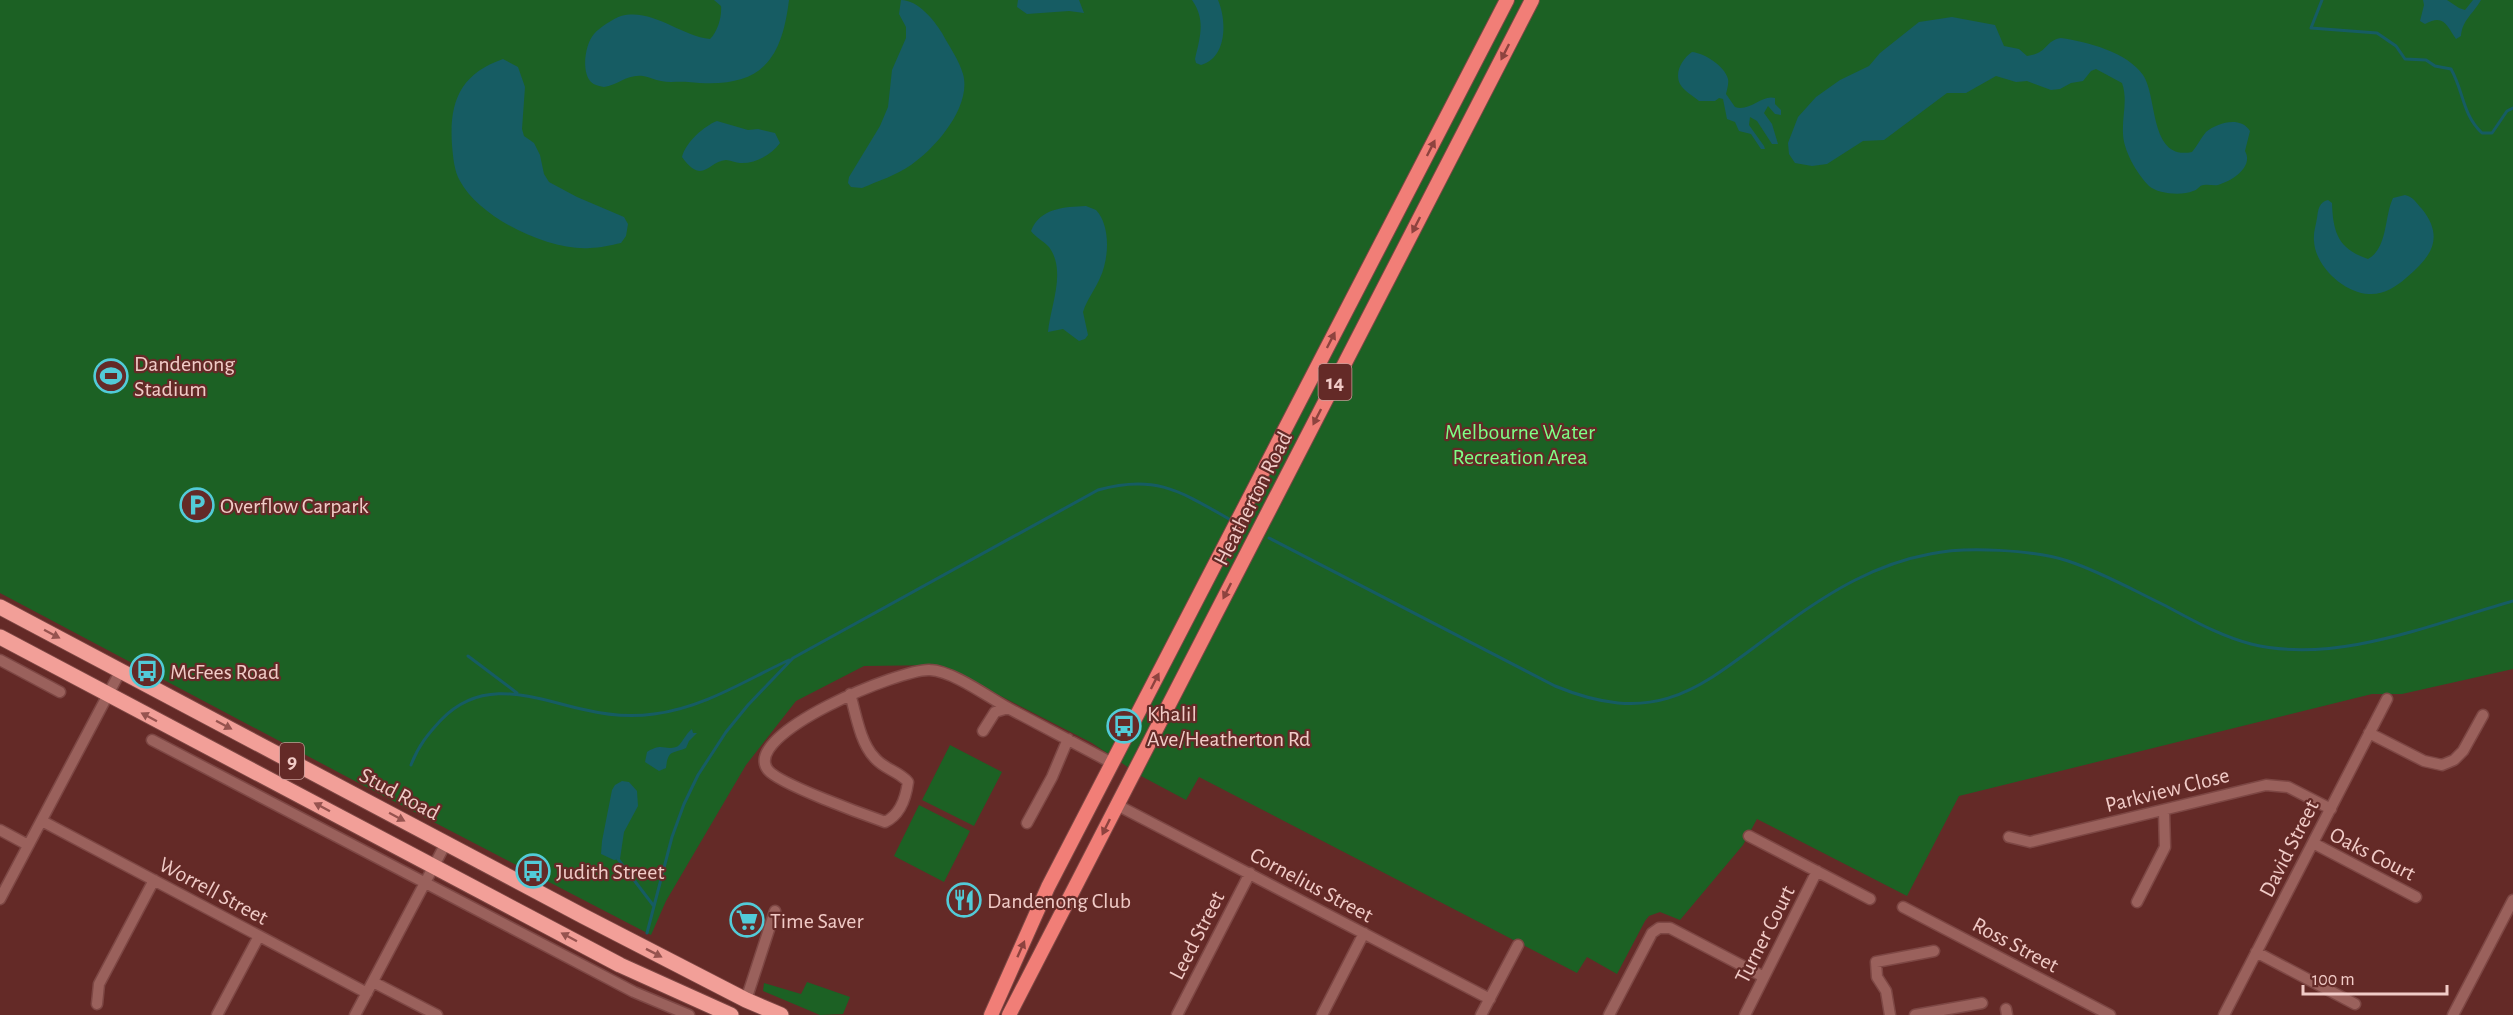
<svg xmlns="http://www.w3.org/2000/svg" width="2513" height="1015" viewBox="0 0 2513 1015" font-family="'Alegreya Sans',sans-serif">
<rect width="100%" height="100%" fill="#642a27"/>
<path fill="#1c6124" d="M0 0H2513V669L2402 694H2372L1959 796 1907 896 1757 819 1743 845 1680 920 1660 912 1649 916 1645 921 1617 974 1587 957 1577 973 1199 777 1186 800 1141 776 1092 743 940 665 864 666 796 701 746 765 666 901 651 935 351 779 0 593Z
M950 745 1002 772 974 826 922 800Z
M919 805 970 831 944 882 894 856Z
M807 982 850 997 843 1014 820 1015 763 991 764 983 801 994Z"/>
<path fill="#165c63" d="M714 0H789C781 67 756 89 688 82 679 81 670 83 661 81 655 80 649 77 643 76 627 74 618 85 604 87 599 86 594 85 591 82 581 72 585 44 594 34 600 27 613 19 621 16 653 8 680 36 710 39 718 31 722 16 721 6Z
M901 0C918 0 934 20 942 33 949 46 959 60 963 74 972 106 936 148 911 165 897 175 878 181 862 188L851 187 848 183 849 177 880 126 888 107 892 70 906 38V27L899 14Z
M1018 0H1079L1084 13 1069 11 1027 14 1017 7Z
M1192 0H1218C1227 21 1227 58 1201 65L1196 63 1195 59C1200 37 1206 20 1192 0Z
M2423 0H2447L2459 8 2465 10 2473 0H2481C2474 13 2462 20 2461 36L2456 39C2447 27 2445 13 2425 24L2420 21 2424 5Z
M1952 17 1995 25 2004 46 2019 49 2027 56C2049 53 2044 41 2061 38 2088 42 2127 52 2143 75 2158 97 2149 161 2192 152 2197 146 2201 138 2206 132 2218 122 2241 116 2250 131L2245 151C2254 167 2232 181 2218 185 2213 186 2209 184 2204 185 2199 185 2198 190 2193 191 2182 196 2158 194 2149 186 2137 174 2123 150 2123 133 2122 116 2128 100 2122 83L2096 69 2091 71 2083 81 2071 83 2060 89 2051 90 2027 81 2016 82 1996 76 1966 93H1947L1884 140 1863 141 1827 164 1812 166 1795 163 1789 154 1788 143 1798 117 1816 97 1840 80 1869 66 1880 53 1919 22Z
M1692 52C1704 53 1725 66 1728 79 1729 83 1727 90 1726 94L1735 107C1750 112 1762 94 1775 98V104L1781 110V115L1775 114 1768 106 1764 113 1772 124 1778 144H1772L1757 121 1750 117 1749 125 1764 146 1765 149H1761L1751 134 1739 131 1735 122 1727 119 1723 99 1719 98 1715 101H1699C1693 96 1683 90 1680 84 1674 72 1683 58 1692 52Z
M503 59 518 67 525 87 522 129 524 136 534 143 540 155 544 174 549 182 577 197 624 217 628 224 626 236 621 243C611 245 600 248 590 248 548 251 480 218 460 181 454 171 453 156 452 145 449 102 460 74 503 59Z
M717 121 748 130 758 129 775 133 780 143C771 155 755 164 740 163 736 163 730 160 726 160 708 161 703 186 682 157 686 142 704 126 717 121Z
M2405 195C2414 197 2416 203 2422 209 2445 238 2431 257 2406 278 2396 287 2383 295 2369 294 2344 293 2315 266 2314 241 2313 233 2316 225 2317 218 2318 210 2319 202 2328 200L2332 203C2333 232 2338 249 2368 259 2388 248 2384 217 2393 198Z
M1086 206 1096 210C1111 226 1109 259 1100 278 1095 290 1087 299 1083 312L1088 335 1085 339 1079 341 1063 329 1048 332C1050 307 1067 271 1049 247 1044 241 1036 238 1031 231 1040 208 1064 207 1086 206Z
M692 729 693 733H697L689 741 686 748C673 754 668 749 666 768L659 771 645 762 647 752C663 742 664 751 676 747 681 746 685 734 692 729Z
M622 781 629 782 637 791 638 806 624 832 620 859 614 860 601 854 602 841 612 790 615 785Z"/>
<g fill="none" stroke-linecap="round" stroke-linejoin="round">
<path stroke="#165c63" stroke-width="3" d="M2322 0 2311 28 2377 33 2396 46 2405 59 2426 60 2435 66 2451 69C2464 92 2462 114 2482 133H2492L2507 111 2513 108
M1269 538 1555 686C1664 731 1705 682 1787 623 1831 591 1876 564 1930 554 1966 546 2033 550 2068 561 2101 572 2131 589 2162 604 2191 619 2219 636 2251 644 2336 665 2432 624 2513 601
M468 656 517 693
M411 765C418 746 428 734 441 720 484 675 535 699 586 710 607 715 632 717 654 714 703 708 744 681 789 660
M618 859 653 905
M647 933 672 837 684 804 698 775 726 732 748 705 793 658 1098 490C1155 474 1180 491 1229 519"/>
<defs>
<path id="minor" d="M0 660 60 692
M850 694C856 714 860 742 874 757 883 769 899 771 908 782 906 797 900 815 885 822 865 815 779 784 768 770 740 734 902 668 930 670 953 671 988 697 1008 708
M983 731 995 712 1008 708 1112 763
M2369 733 2424 761 2442 765 2454 760 2463 751 2483 715
M152 740 634 992 689 1015
M1117 805 1490 999
M42 821 367 993
M1027 823 1052 777 1068 739
M0 830 28 845
M1749 836 1870 899
M2009 837 2030 842 2266 785 2288 787 2331 809
M2313 843 2416 897
M0 899 121 670
M2137 902 2165 847 2164 812
M1903 907 2110 1015
M2256 952 2355 1004
M373 982 437 1015
M746 1000 775 911
M97 1004 99 984 154 880
M2006 1009 2007 1015
M217 1015 259 936
M355 1015 446 843
M1177 1015 1250 873
M1322 1015 1364 933
M1481 1015 1518 945
M1609 1015 1652 933 1659 928H1670L1764 977
M1745 1015 1817 871
M1890 1015 1886 991 1877 977 1876 962 1934 951
M1915 1015 1982 1003
M2224 1015 2387 699
M2453 1015 2513 900"/>
<path id="major" d="M991 1015 1048 887 1507 0
M1009 1015 1532 0"/>
<path id="highway" d="M0 607 583 916 746 1000 781 1015
M0 637 620 965 731 1015"/>
</defs>
<use href="#minor" stroke="#7d4744" stroke-width="13"/>
<use href="#major" stroke="#7d4744" stroke-width="16"/>
<use href="#highway" stroke="#7d4744" stroke-width="17"/>
<use href="#minor" stroke="#9a615c" stroke-width="10"/>
<use href="#major" stroke="#f17e77" stroke-width="14"/>
<use href="#highway" stroke="#f29f98" stroke-width="15"/>
</g>
<defs><path id="oneway-solid" d="M-6-.8H1V-3.2L6.5 0L1 3.2V.8H-6Z" transform="scale(1.5)"/></defs>
<g fill="#8e433f">
<use href="#oneway-solid" transform="translate(1505 52) rotate(117)"/>
<use href="#oneway-solid" transform="translate(1431 148) rotate(-63)"/>
<use href="#oneway-solid" transform="translate(1416 225) rotate(117)"/>
<use href="#oneway-solid" transform="translate(1331 340) rotate(-63)"/>
<use href="#oneway-solid" transform="translate(1317 417) rotate(117)"/>
<use href="#oneway-solid" transform="translate(1227 591) rotate(117)"/>
<use href="#oneway-solid" transform="translate(1155 681) rotate(-63)"/>
<use href="#oneway-solid" transform="translate(1106 827) rotate(116)"/>
<use href="#oneway-solid" transform="translate(1021 949) rotate(-66)"/>
</g>
<g fill="#96534f">
<use href="#oneway-solid" transform="translate(52 634) rotate(28)"/>
<use href="#oneway-solid" transform="translate(149 717) rotate(-152)"/>
<use href="#oneway-solid" transform="translate(224 725) rotate(28)"/>
<use href="#oneway-solid" transform="translate(322 807) rotate(-152)"/>
<use href="#oneway-solid" transform="translate(397 817) rotate(28)"/>
<use href="#oneway-solid" transform="translate(569 937) rotate(-152)"/>
<use href="#oneway-solid" transform="translate(654 953) rotate(27)"/>
</g>
<defs>
<symbol id="stadium-ring" viewBox="-11 -11 22 22"><circle r="9.5" fill="#642a27" stroke="#52cbd8" stroke-width="1.5"/><path d="M0-5a6.5 5 0 1 0 0 10a6.5 5 0 1 0 0-10ZM-3.5-1.8h7v3.6h-7Z" fill="#52cbd8"/></symbol>
<symbol id="parking-ring" viewBox="-11 -11 22 22"><circle r="9.5" fill="#642a27" stroke="#52cbd8" stroke-width="1.5"/><path d="M-3.5-5.5H1a3.5 3.5 0 0 1 0 7H-1V5.5H-3.5ZM-1-3.4V-.6H.8a1.4 1.4 0 0 0 0-2.8Z" fill="#52cbd8"/></symbol>
<symbol id="bus-ring" viewBox="-11 -11 22 22"><circle r="9.5" fill="#642a27" stroke="#52cbd8" stroke-width="1.5"/><path d="M-5-6H5V4H4V6H2V4H-2V6H-4V4H-5ZM-3.5-4V0h7V-4ZM-3.5 1.2v1.5H-2V1.2ZM2 1.2v1.5H3.5V1.2Z" fill="#52cbd8"/></symbol>
<symbol id="restaurant-ring" viewBox="-11 -11 22 22"><circle r="9.5" fill="#642a27" stroke="#52cbd8" stroke-width="1.5"/><path d="M-5-6h1v4h1v-4h1v4h1v-4h1v5L-1.5 .5V6h-2V.5L-5-1ZM5-6V6H3V1.5H1.5Q1.5-4 5-6Z" fill="#52cbd8"/></symbol>
<symbol id="supermarket-ring" viewBox="-11 -11 22 22"><circle r="9.5" fill="#642a27" stroke="#52cbd8" stroke-width="1.5"/><path d="M-6-5.5h2.5l.6 2H6L4.5 2H-2.5L-4.4-4H-6ZM-1.5 3.2a1.3 1.3 0 1 0 .1 0ZM3 3.2a1.3 1.3 0 1 0 .1 0Z" fill="#52cbd8"/></symbol>
</defs>
<g fill-rule="evenodd">
<use href="#stadium-ring" x="92" y="357" width="38" height="38"/>
<use href="#parking-ring" x="178" y="486" width="38" height="38"/>
<use href="#bus-ring" x="128" y="652" width="38" height="38"/>
<use href="#bus-ring" x="1105" y="707" width="38" height="38"/>
<use href="#bus-ring" x="514" y="852" width="38" height="38"/>
<use href="#restaurant-ring" x="945" y="881" width="38" height="38"/>
<use href="#supermarket-ring" x="728" y="901" width="38" height="38"/>
</g>
<g text-anchor="middle" stroke-width="4.5" stroke-linejoin="round" paint-order="stroke">
<g fill="#642a27" stroke="#c79b97" stroke-width="1.5">
<rect x="1318.5" y="364" width="33" height="36" rx="4.5"/>
<rect x="280" y="743" width="24" height="36" rx="4.5"/>
</g>
<g font-size="21" font-weight="bold" fill="#f1cbc7">
<text x="1335" y="389">14</text>
<text x="292" y="768">9</text>
</g>
<g font-size="22" fill="#f1cbc7" stroke="#642a27" text-anchor="start">
<text x="134" y="371">Dandenong<tspan x="134" dy="25">Stadium</tspan></text>
<text x="220" y="513">Overflow Carpark</text>
<text x="170" y="679">McFees Road</text>
<text x="1147" y="721">Khalil<tspan x="1147" dy="25">Ave/Heatherton Rd</tspan></text>
<text x="556" y="879">Judith Street</text>
<text x="987" y="908">Dandenong Club</text>
<text x="770" y="928">Time Saver</text>
</g>
<g font-size="22" fill="#7eff86" stroke="#642a27">
<text x="1520" y="439">Melbourne Water<tspan x="1520" dy="25">Recreation Area</tspan></text>
</g>
<g font-size="22" fill="#f1cbc7" stroke="#642a27">
<text transform="translate(1252 498) rotate(-63)" y="8">Heatherton Road</text>
<text transform="translate(2167 789) rotate(-14)" y="8">Parkview Close</text>
<text transform="translate(400 793) rotate(28)" y="8">Stud Road</text>
<text transform="translate(2288 848) rotate(-63)" y="8">David Street</text>
<text transform="translate(2373 853) rotate(27)" y="8">Oaks Court</text>
<text transform="translate(1312 884) rotate(28)" y="8">Cornelius Street</text>
<text transform="translate(214 890) rotate(28)" y="8">Worrell Street</text>
<text transform="translate(1764 934) rotate(-63)" y="8">Turner Court</text>
<text transform="translate(1196 935) rotate(-63)" y="8">Leed Street</text>
<text transform="translate(2016 944) rotate(28)" y="8">Ross Street</text>
</g>
</g>
<path d="M2303 985v9h144v-9" fill="none" stroke="#f1cbc7" stroke-width="3"/>
<text x="2312" y="985" font-size="18" fill="#f1cbc7" stroke="#642a27" stroke-width="4.5" paint-order="stroke">100 m</text>
</svg>
